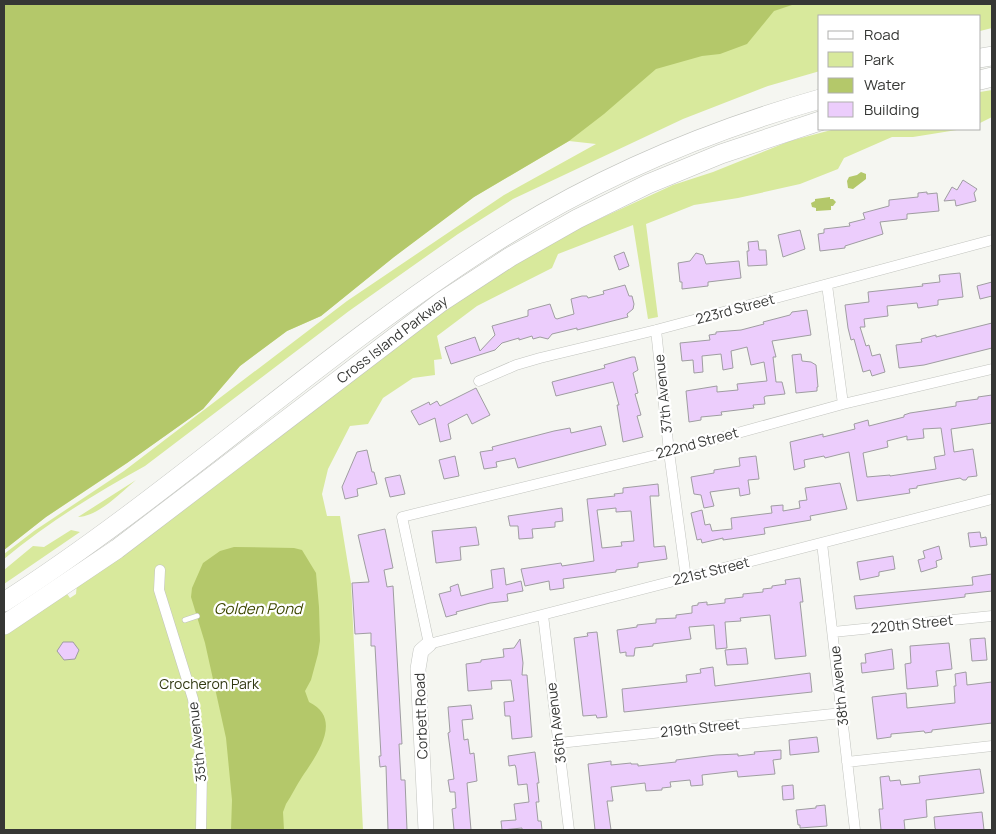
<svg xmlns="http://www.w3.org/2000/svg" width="996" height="834" viewBox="0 0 996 834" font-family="Manrope,sans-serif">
<rect width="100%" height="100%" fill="#f5f6f1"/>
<path fill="#d8e99c" d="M510 4H992V28L980 31V16H820V71L768 86 683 119 513 199 458 234 349 311 145 466C96 493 47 523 4 559V554L34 531 124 471 347 301 504 195 596 144 569 141 474 197 394 257 321 316 287 331 240 366 203 409 127 463 46 517 4 550V426Z
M992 90V117L980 123V92Z
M835 129H963L913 137H892L844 158 838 169 800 184 738 198 694 205 646 224 658 317 648 319 633 225 558 254 552 268 477 306 437 336 442 359 434 360 435 375 413 378 383 398 368 424 350 426 328 469 322 494 327 516H340L351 583 363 830H4V632L65 591 70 598 76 594 77 583 442 310 560 237 673 185 713 172 790 141Z
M136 480C120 493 99 516 78 517Z
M71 530 80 532 4 584V570L33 546 44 547Z"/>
<path fill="#b4c86a" d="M4 4H795L774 11 747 44 720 54 702 56 656 69 604 114 569 141 474 197 394 257 321 316 287 331 240 366 203 409 127 463 46 517 4 550Z
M861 172 866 174V179L853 189 848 188 847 181 849 177 857 175Z
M830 197V199H833L836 202 833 206H831V210L816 211V208L812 207 811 203 815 201V199Z
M234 547 294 548 302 550 316 573 319 607 320 641 318 654 311 680 305 691 309 702C344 719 316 756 302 777 296 786 292 795 286 804L283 812 284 830H231L232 800 226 738 205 643 191 597 192 588 203 563 220 551Z"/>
<path fill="#eccdfc" stroke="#9f9da1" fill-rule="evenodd" d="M963 180 977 189 974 193 976 201 956 206 955 200 944 201 952 187 957 190Z
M927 192V194L937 193 939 211 907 214V219L880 222 883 234 845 246V248L820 251 818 234 824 233V229L850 226 849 223 865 219 863 213 889 206V200L918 197V193Z
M800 230 805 249 783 257 778 235Z
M758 241 759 250H766L767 265 748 266 747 251H749L748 242Z
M624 252 629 266 619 270 614 256Z
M696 253 703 255 706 264 739 261 741 278 708 282V286L682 289V282H680L678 263 690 261Z
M960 273 963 297 938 300V305L918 308 917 303 887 306 888 316 864 319 865 327H860L866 346 869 345 872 356 880 354 885 372 872 376 870 370 863 372 854 339 851 340 848 328 845 305 869 302 868 292 923 286 922 284 940 282 939 275Z
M992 282V296L980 299 977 286Z
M625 285 629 296H632L634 304 633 309 627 314 628 317 593 326 577 330V328L552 334 548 339 540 337 533 339 532 336 519 340V338L502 343 495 350 451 364 445 347 475 337 480 351 495 335 492 326 528 316V310L550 304 555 318 557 319 574 314 571 299 582 296H587L588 298 604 294 603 291Z
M807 310 811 335 772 341 776 357H773L776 382H782L785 394 766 396 764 397 765 404 753 405 754 408 721 412 722 415 701 417V420L689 422 686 391 717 386V392L738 390 737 384 767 381 764 362 751 365 747 347 731 351 733 368 723 370 721 354 702 356 703 372 694 373 693 360 682 361 680 343 710 340 709 335 716 334V332L741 330 764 324 763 322 790 315 792 312Z
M992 323V348L924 365 899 368 896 345 922 342 921 339 936 335V337Z
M801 354 802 361 811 362 816 365 818 387H817V391L796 393 792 355Z
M632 357H635L638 370 633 373 638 393 635 394 641 415 637 416 643 437 623 442 617 405H619L613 382 556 396 552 382 605 368 604 365Z
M476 388 490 415 472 424 467 414 448 424 451 439 440 442 435 418 419 425 411 411 429 402 430 405 437 401 440 406Z
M992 395V423L951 429 954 452 973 449 977 476 968 477 966 480H963L960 478 917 486V488L909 489 910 493 857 501 849 452 825 458 824 456 804 460 805 467 794 470 790 442 823 434V437L855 429 854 424 868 420 869 426 904 417V415L910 413 956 406V402L978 399V397ZM941 428 945 455 934 457 936 469 890 476V475L867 477 863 453 888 447 887 441 907 436V440L924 438 923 429Z
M601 426 606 445 518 468 515 458 496 462 497 467 484 469 480 452 493 450 492 447 554 431 570 428 571 433Z
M367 450 372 472H374L377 484 357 489 358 496 345 499 342 487 357 452Z
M455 456 459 476 444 479 439 460Z
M756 456 759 479 748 480 750 494 740 496 739 488 710 492 714 506 704 508 701 495 694 494 691 477 714 473V470L740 466 739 458Z
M400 475 405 494 390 497 385 478Z
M840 483 847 509 810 516 811 520 764 528 765 534 723 540V538L702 543 701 539 697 540 691 513 702 510 705 525 710 524 712 531 732 529 731 518 772 513 771 506 783 505V511L800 508 799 501 807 500 805 488Z
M658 484 659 496H650L654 547 665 546 667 559 638 563V567L616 570V572L563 579 564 588 550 590 549 581 525 586 521 569 561 563 562 566 594 561 587 499 615 496 614 494 623 493V488ZM616 508V512L631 511 634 541 621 542 622 546 602 548 597 510Z
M562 508 563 521 555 522V527L532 529 533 538 519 539 518 526H510L508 516Z
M476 527 479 545 460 547 461 560 436 563 432 531Z
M385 529 393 568 384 570 387 587 393 586 402 744H399L401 780H405L407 830H388L386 766 380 767 379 756H381L375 646H371V633L355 634 352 583 369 582 358 535Z
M980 532 981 538 986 537 987 545 970 547 968 533Z
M939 546 942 559 936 561 937 567 921 572 918 560 925 558 923 551Z
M893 556 895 569 879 572V576L860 580 857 562Z
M504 568 506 585 521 581 523 591 507 594 508 601 490 603 456 612 457 614 446 617 439 594 451 591 450 587 458 584 461 596 493 588 491 570Z
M992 574V591L965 594V597L948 599 856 609 854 596 973 585 972 577Z
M800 578 803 602H800L806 656 775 659 770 615 740 618 741 621 725 622 727 648 716 649 714 625 689 627 691 639 653 644V646L635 648 634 656H626V652L620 653 617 630 637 627V625L656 623V619L676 618V615L692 613V606L698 605V603L707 602V605L725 603V599L743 597V594L763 592V589L772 588V586L786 584 785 580Z
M597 632 607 717 597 718 596 715 583 716 574 638 588 636 587 633Z
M985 638 987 660 972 661 970 639Z
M520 639 523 663 522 675H527L532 737 512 739 510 716H505L504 702 514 701 511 680 491 681 492 689 468 691 466 664 481 662V660L504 657 503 649 514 648Z
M63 642H73L79 650 75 659 64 660 57 651Z
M949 643 952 669 936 671 938 686 907 689 905 664 911 663 910 646Z
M746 648 748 664 727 665 725 650Z
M892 649 894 669 862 673 861 663H866L865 654Z
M713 667 715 686 810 673 812 692 624 712 622 689 687 682 686 675 701 673 700 669Z
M966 672 967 685 992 682V723L932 730V732L925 733 924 731 891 734V737L877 739 872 697 906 693 907 708 955 703 954 686H956L955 674Z
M471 705 473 719 462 720 464 740 468 739 470 754 474 753 477 781 467 783 471 830H454L452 809 456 808 455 792H450L448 780 454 779 448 733 450 732 448 707Z
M817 737 819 752 790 755 789 740Z
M781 750V759L773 760 775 774 738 777 737 771 702 775 703 785 691 786 690 780 670 782 671 787 662 788V790L646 791 645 783 611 787 613 801H607L611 830H595L588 764 611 761V765L631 763V764H638V766L676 762V760L716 755 738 754V756L755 754 754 752Z
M535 752 539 783H537L539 802H536L538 821H541L542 830H522V828L502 830 501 821 516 820 514 804 529 802 527 784 518 785 516 768 515 765 509 766 508 756Z
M980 769 984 793 926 800 927 817 904 820 905 830H881L879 809H883L880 777 889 776 890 781 900 780 901 785 920 783 919 776Z
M793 785 794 799 783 800 782 786Z
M825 805 827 826 800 828V825H798L796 810 816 808V806Z
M982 812 984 830H936L935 828 934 817Z"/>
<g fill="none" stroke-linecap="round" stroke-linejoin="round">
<defs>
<path id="lane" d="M185 620 197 616"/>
<path id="street" d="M827 285 843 404
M656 330 669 452 686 578
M992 369 843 404 676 450 402 517 429 644 992 499
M479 381 516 365 540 358 656 330 992 240
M822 543 855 830
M160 570 159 590 193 699 202 772 201 830
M543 615 569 830
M833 632 992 616
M559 743 842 713
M847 762 992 746"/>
<path id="secondary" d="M426 830 418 669 421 651 429 644"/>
<g id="highway">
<path d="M980 58 992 56"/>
<path d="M980 80 992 77"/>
<path d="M4 602C175 492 325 350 497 241 596 178 707 131 820 99"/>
<path id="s1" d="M4 625 117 549 441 302 510 257 577 219 648 184 721 154 820 121"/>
</g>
</defs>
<use href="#lane" stroke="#c2c4bf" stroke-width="6"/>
<use href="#street" stroke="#c2c4bf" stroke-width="11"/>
<use href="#secondary" stroke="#c2c4bf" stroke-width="16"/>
<use href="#highway" stroke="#c2c4bf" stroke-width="20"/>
<use href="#lane" stroke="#fff" stroke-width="5"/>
<use href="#street" stroke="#fff" stroke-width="10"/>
<use href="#secondary" stroke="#fff" stroke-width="15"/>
<use href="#highway" stroke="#fff" stroke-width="19"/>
</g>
<g text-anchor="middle" stroke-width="4.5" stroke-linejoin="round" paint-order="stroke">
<g font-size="14" fill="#363735" stroke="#fff">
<text transform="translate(735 309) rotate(-15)" y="5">223rd Street</text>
<text dy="5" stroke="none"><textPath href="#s1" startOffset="482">Cross Island Parkway</textPath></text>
<text transform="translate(663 394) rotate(-96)" y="5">37th Avenue</text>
<text transform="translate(697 443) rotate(-15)" y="5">222nd Street</text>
<text transform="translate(711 571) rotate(-14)" y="5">221st Street</text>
<text transform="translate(912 624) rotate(-6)" y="5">220th Street</text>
<text transform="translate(839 686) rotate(-96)" y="5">38th Avenue</text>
<text transform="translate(421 716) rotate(-92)" y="5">Corbett Road</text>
<text transform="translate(556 723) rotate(-97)" y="5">36th Avenue</text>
<text transform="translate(700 728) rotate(-6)" y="5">219th Street</text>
<text transform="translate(197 742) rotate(-96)" y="5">35th Avenue</text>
</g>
<g font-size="14" fill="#313811" stroke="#fff">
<text x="209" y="689">Crocheron Park</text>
</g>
<g font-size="15" font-style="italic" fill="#3e4800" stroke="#fff">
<text x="258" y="614">Golden Pond</text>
</g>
</g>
<rect width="996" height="834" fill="none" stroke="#363735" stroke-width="10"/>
<rect x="818" y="15" width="162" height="115" fill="#ffffff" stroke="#afafae"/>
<rect x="828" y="31" width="25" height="8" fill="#ffffff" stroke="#afafae"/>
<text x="864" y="40" font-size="15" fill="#363735">Road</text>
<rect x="828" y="52" width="25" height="15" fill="#d8e99c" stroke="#afafae"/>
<text x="864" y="65" font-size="15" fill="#363735">Park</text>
<rect x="828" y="78" width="25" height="15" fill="#b4c86a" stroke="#afafae"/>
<text x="864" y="90" font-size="15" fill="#363735">Water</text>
<rect x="828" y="102" width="25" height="15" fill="#eccdfc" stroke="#afafae"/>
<text x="864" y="115" font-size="15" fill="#363735">Building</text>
</svg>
